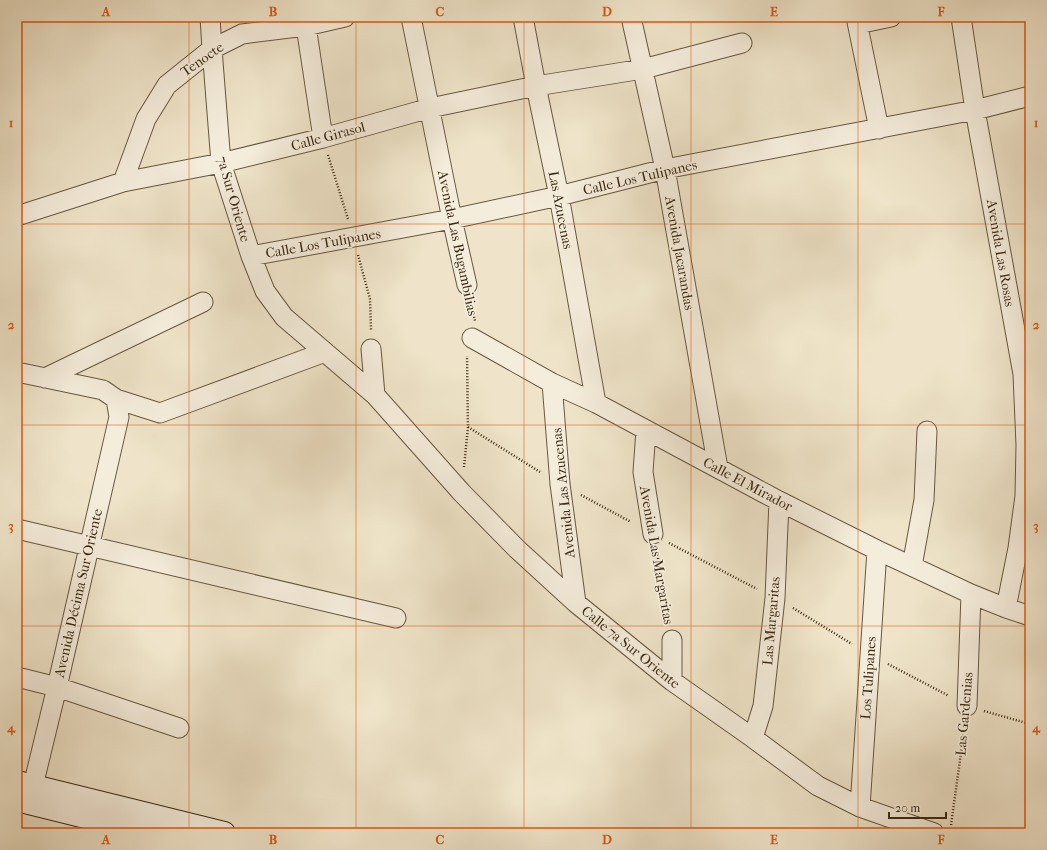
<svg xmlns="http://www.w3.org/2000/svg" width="1047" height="850" viewBox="0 0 1047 850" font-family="'IM FELL French Canon',serif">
<rect width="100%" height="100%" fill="#efe4c9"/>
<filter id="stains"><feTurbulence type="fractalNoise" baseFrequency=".005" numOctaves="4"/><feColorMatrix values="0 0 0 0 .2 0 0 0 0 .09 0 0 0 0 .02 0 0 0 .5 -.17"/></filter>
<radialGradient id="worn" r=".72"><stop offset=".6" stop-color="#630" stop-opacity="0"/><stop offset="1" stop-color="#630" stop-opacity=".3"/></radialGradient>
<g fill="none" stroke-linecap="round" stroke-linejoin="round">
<defs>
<path id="minor" d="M210 17 212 49 221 163 251 256 265 291 284 317 375 395 462 493 517 549 576 603 672 681 753 738 818 786 860 807 934 833
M411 17 452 219 467 285
M523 17 536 86 559 196 596 403
M631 17 665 169 718 468
M856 17 879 129
M961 17 975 110 1023 374 1026 445 1025 496 1018 548 1006 608
M858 24 891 17
M306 26 323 138
M123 182 146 119 167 85 212 49 242 34 306 26 345 17
M17 216 123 182 221 163 323 138 430 108 536 86 643 69 742 43
M251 256 452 219 559 196 665 169 975 110 1030 96
M472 338 552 383 596 403 779 501 877 550 971 594 1006 608 1030 616
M371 349 375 395
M17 372 103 390 116 399 160 413 325 352
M45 378 203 302
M552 383 560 484 576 603
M646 430 643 472 653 534
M17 529 396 618
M912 566 924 500 927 431
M17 677 57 687 179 728
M672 681V640
M967 706 971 594
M753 738 763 706 775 598 779 501
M33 786 57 687 119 417 116 399
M860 807 877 550"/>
<path id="secondary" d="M17 782 224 833
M17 800 150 833"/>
</defs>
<use href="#minor" stroke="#67573f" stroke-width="21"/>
<use href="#secondary" stroke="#3a2811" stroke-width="24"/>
<path stroke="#3a2811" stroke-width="2.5" stroke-dasharray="1 2" stroke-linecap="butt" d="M328 155 348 219
M358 255 370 299 371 330
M471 302 475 321
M468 427 540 472
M464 467 468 427 467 356
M581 495 631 522
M669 543 757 589
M657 552 669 622
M793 608 852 644
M888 664 949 696
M984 711 1030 724
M951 825 965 724"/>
<use href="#minor" stroke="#f5eddc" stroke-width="19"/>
<use href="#secondary" stroke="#f5eddc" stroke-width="22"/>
</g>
<path fill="none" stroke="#df570c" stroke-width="1" stroke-opacity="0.55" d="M189 17V833M356 17V833M524 17V833M691 17V833M858 17V833M17 224H1030M17 425H1030M17 626H1030"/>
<g text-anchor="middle" stroke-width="3.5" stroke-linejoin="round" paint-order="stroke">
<g font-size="14" fill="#3a2811" stroke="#f5eddc">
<text transform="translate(202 59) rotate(-35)" y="5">Tenocte</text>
<text transform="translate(328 136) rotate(-15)" y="5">Calle Girasol</text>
<text transform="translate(640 177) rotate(-13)" y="5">Calle Los Tulipanes</text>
<text transform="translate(234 199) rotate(74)" y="5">7a Sur Oriente</text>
<text transform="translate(561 210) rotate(79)" y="5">Las Azucenas</text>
<text transform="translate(323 243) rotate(-10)" y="5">Calle Los Tulipanes</text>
<text transform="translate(458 243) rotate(78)" y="5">Avenida Las Bugambilias</text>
<text transform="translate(680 253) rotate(80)" y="5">Avenida Jacarandas</text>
<text transform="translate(1001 253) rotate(80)" y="5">Avenida Las Rosas</text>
<text transform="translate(748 484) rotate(28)" y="5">Calle El Mirador</text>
<text transform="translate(563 493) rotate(-96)" y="5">Avenida Las Azucenas</text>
<text transform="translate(657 555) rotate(80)" y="5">Avenida Las Margaritas</text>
<text transform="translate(78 593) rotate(-77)" y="5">Avenida Décima Sur Oriente</text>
<text transform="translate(771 621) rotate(-85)" y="5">Las Margaritas</text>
<text transform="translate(631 647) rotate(39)" y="5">Calle 7a Sur Oriente</text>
<text transform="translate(868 678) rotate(-86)" y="5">Los Tulipanes</text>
<text transform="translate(964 714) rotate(-85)" y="5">Las Gardenias</text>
</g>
</g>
<rect width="1047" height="850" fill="none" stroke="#efe4c9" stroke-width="44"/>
<path d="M889 812v6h57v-6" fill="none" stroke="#3a2811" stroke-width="2"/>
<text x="895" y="812" font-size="12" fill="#3a2811" stroke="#f5eddc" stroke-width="3" paint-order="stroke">20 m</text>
<rect x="22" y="22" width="1003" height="806" fill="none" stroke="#df570c" stroke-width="1.5"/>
<g font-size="13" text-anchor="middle" font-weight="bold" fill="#df570c">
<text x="106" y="16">A</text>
<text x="273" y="16">B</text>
<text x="440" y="16">C</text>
<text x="607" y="16">D</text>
<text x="774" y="16">E</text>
<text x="941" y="16">F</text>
<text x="11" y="127">1</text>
<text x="1036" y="127">1</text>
<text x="11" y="329">2</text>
<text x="1036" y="329">2</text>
<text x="11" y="530">3</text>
<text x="1036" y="530">3</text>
<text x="11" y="732">4</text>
<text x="1036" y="732">4</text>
<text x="106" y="844">A</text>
<text x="273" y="844">B</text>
<text x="440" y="844">C</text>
<text x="607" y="844">D</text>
<text x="774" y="844">E</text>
<text x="941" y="844">F</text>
</g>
<rect width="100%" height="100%" filter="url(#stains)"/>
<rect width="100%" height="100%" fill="url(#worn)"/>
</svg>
